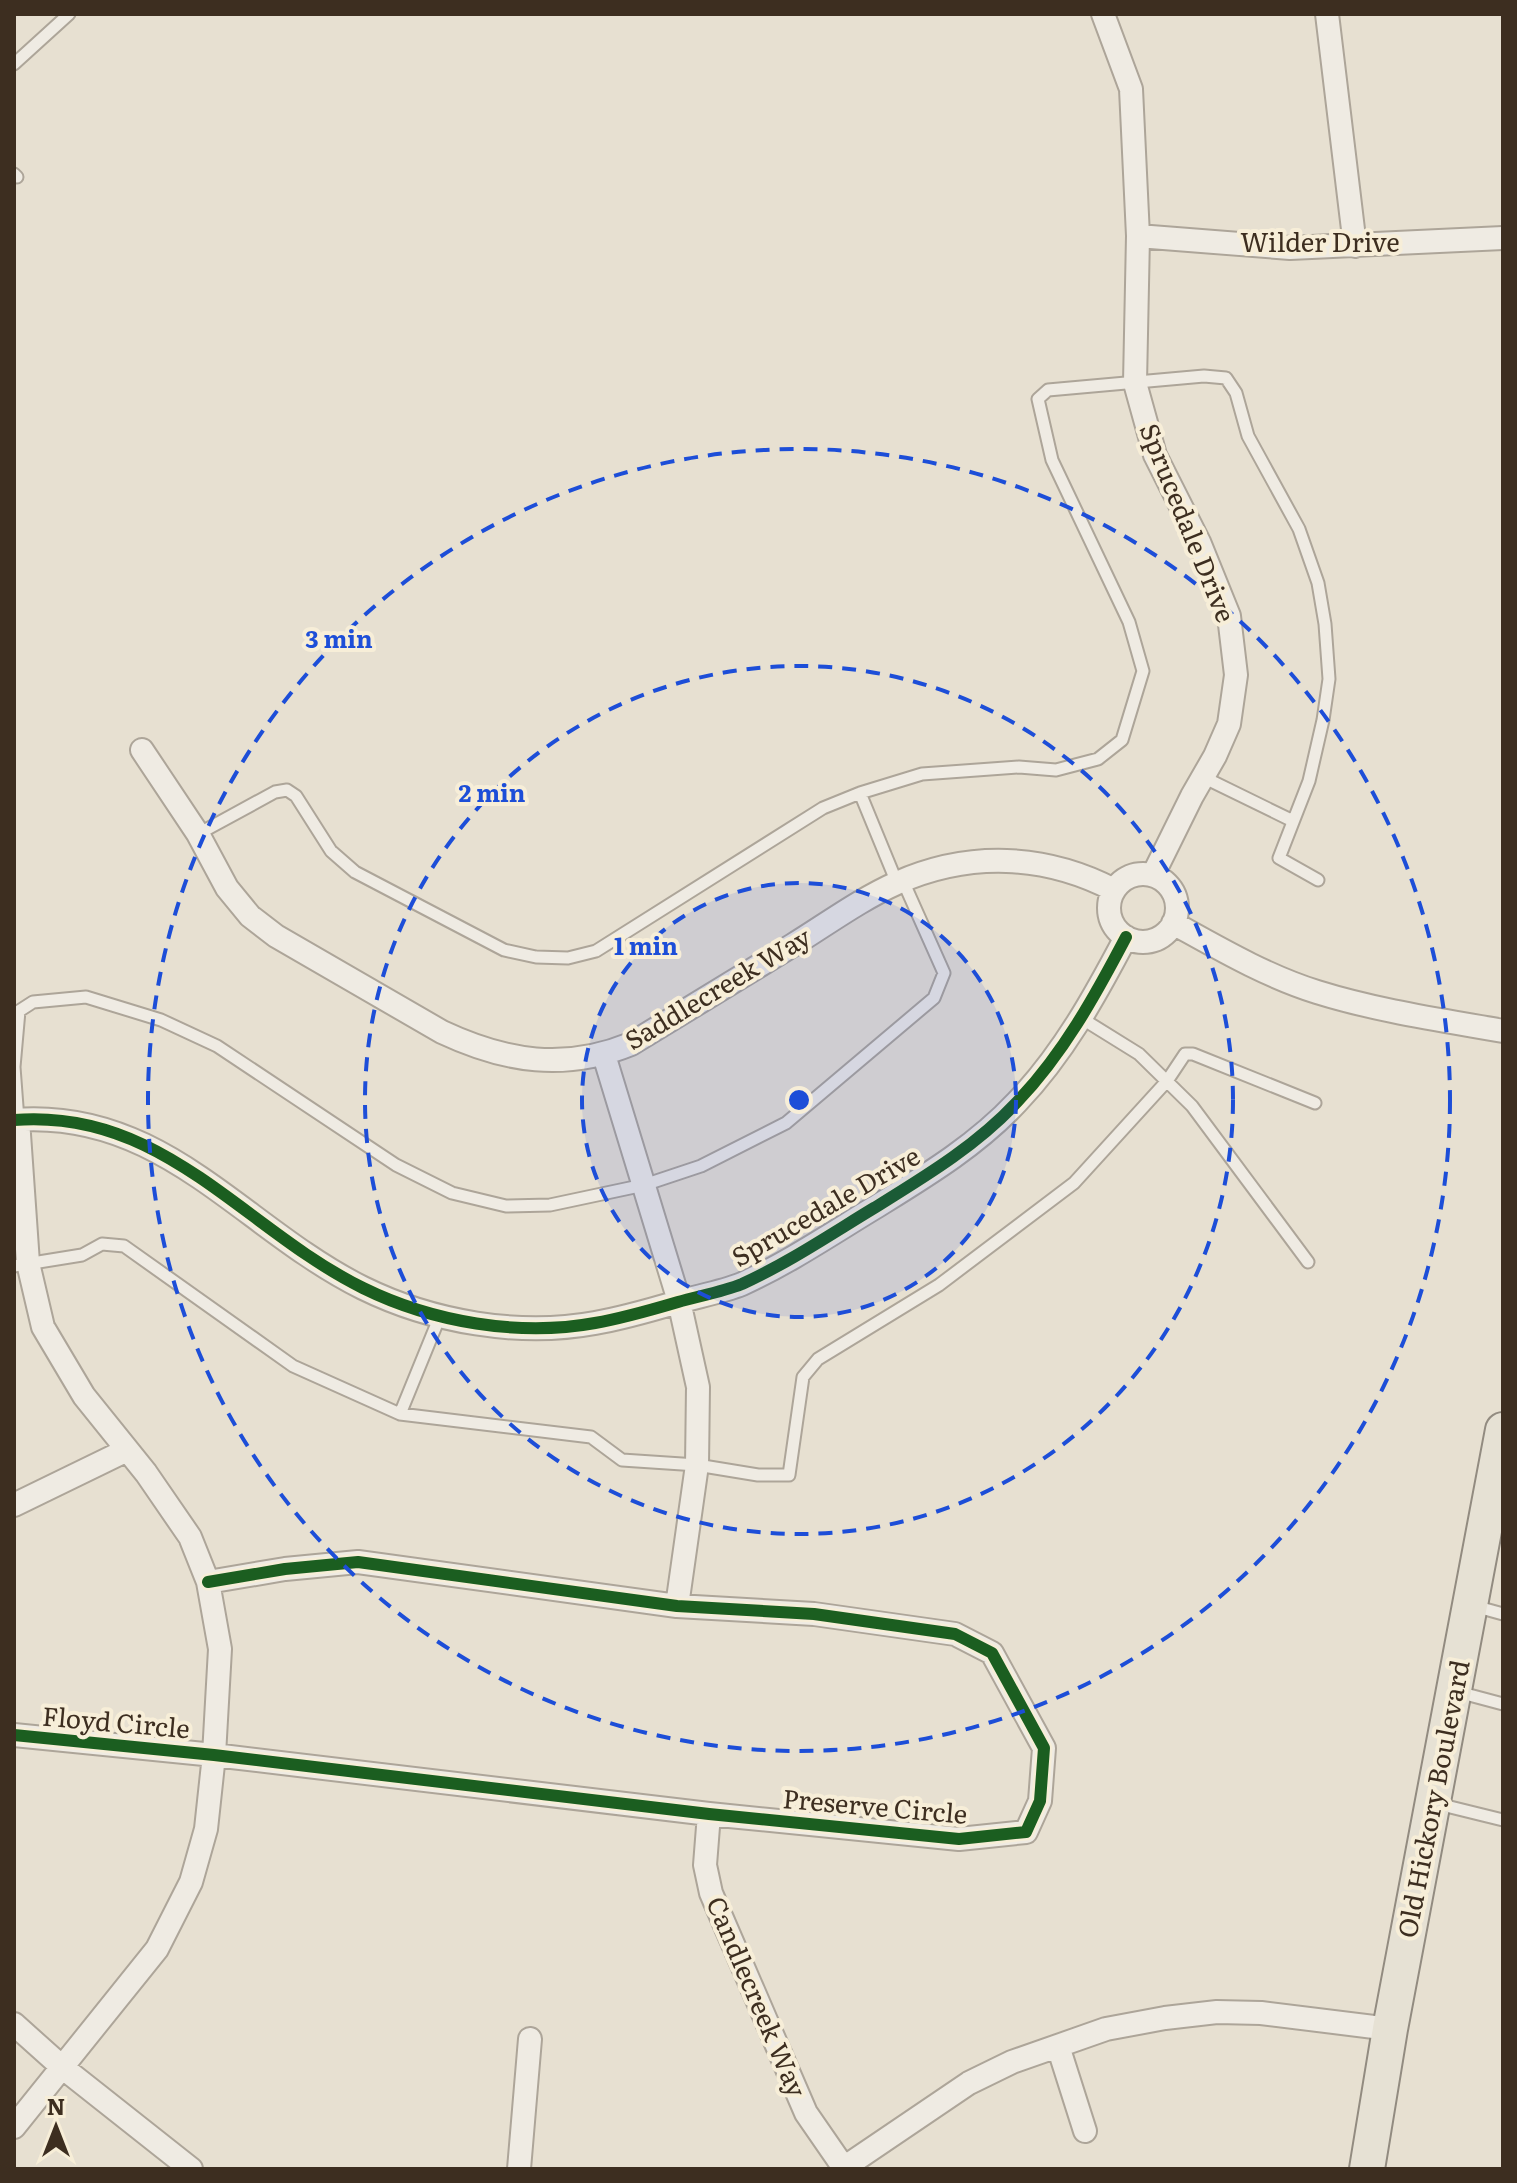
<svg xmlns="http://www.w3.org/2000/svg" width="1517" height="2183" viewBox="0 0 1517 2183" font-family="Literata,serif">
<rect width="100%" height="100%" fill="#e7e0d1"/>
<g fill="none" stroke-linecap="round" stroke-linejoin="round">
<defs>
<path id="lane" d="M14 64 69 14
M14 174 17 177
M1203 777 1293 821
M198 834 275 792 287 790 296 796 331 851 355 872 504 950 536 957 568 958 596 951 823 808 860 793
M897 883 860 793 922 774 1019 767 1056 770 1098 759 1122 740 1143 671 1129 622 1052 460 1038 399 1048 390 1204 376 1226 378 1236 393 1248 436 1299 529 1318 583 1325 624 1329 679 1323 720 1309 781 1279 858 1318 880
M1081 1018 1139 1054 1192 1106 1308 1262
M18 1120 14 1067 19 1011 33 1002 86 997 161 1020 217 1046 396 1165 452 1193 506 1206 550 1205 644 1185 701 1166 786 1123 934 998 944 973 903 881
M14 1266 82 1255 102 1244 124 1246 293 1366 400 1414 591 1437 622 1460 697 1465 758 1475H789L803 1377 818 1359 939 1285 1074 1183 1167 1081 1185 1054H1193L1315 1103
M400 1414 440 1316
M1474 1606 1503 1614
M1458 1692 1503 1704
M1438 1804 1503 1820"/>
<path id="street" d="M1103 14 1131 89 1138 236 1135 383 1155 455 1199 542 1229 616 1236 675 1229 724 1215 756 1192 796 1153 875
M1327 14 1355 246
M1138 236 1290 248 1503 238
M142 750 198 834 227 888 250 916 276 936 442 1032C506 1062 565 1071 631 1044 685 1011 739 978 793 945 827 924 861 899 897 883 969 851 1045 854 1114 890
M1109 908a34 34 0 1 1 68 0a34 34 0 1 1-68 0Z
M1173 923C1220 949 1266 976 1317 992 1378 1011 1441 1020 1503 1031
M604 1055 679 1301 698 1387 697 1465 677 1606
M14 1120C163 1108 242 1228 363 1288 432 1322 519 1337 595 1323 624 1318 651 1310 678 1302 699 1296 722 1292 742 1284 788 1263 831 1234 874 1208 924 1177 976 1146 1017 1102 1063 1054 1095 996 1126 937
M14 1505 127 1450
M14 1735 214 1755 709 1814 959 1839 1026 1832 1040 1801 1044 1748 992 1653 955 1634 814 1614 677 1606 358 1562 285 1569 208 1582
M709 1814 705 1865 711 1893 806 2113 844 2168
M14 2024 62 2067 191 2169
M1058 2046 1085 2131
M14 2127 157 1949 191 1882 206 1829 214 1755 220 1649 208 1582 190 1537 146 1473 84 1396 43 1327 28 1263 18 1120
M519 2169 530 2039
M842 2169 969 2083 1012 2062 1106 2029 1165 2018 1217 2012 1261 2013 1390 2029"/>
<path id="primary" d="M1367 2169 1390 2029 1503 1430"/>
</defs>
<use href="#lane" stroke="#ada599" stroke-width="15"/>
<use href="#street" stroke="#ada599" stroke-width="26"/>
<use href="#primary" stroke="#928b80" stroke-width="38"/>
<use href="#lane" stroke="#efebe3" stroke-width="11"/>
<use href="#street" stroke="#efebe3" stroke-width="22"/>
<use href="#primary" stroke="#e6e1d4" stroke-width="34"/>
<defs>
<path id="cycleway" d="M14 1120C163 1108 242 1228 363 1288 432 1322 519 1337 595 1323 624 1318 651 1310 678 1302 699 1296 722 1292 742 1284 788 1263 831 1234 874 1208 924 1177 976 1146 1017 1102 1063 1054 1095 996 1126 937
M14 1735 214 1755 709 1814 959 1839 1026 1832 1040 1801 1044 1748 992 1653 955 1634 814 1614 677 1606 358 1562 285 1569 208 1582"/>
</defs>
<use href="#cycleway" stroke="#f7eed8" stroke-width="17"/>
<use href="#cycleway" stroke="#1b5e20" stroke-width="12"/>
</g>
<circle cx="799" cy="1100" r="217" fill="#1d4ed8" fill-opacity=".12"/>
<g fill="none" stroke="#1d4ed8" stroke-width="4" stroke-dasharray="14 10">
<circle cx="799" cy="1100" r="217"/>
<circle cx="799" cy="1100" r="434"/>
<circle cx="799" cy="1100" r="651"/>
</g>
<g text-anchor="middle" stroke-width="8" stroke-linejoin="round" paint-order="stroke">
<g font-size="26" fill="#3d2e20" stroke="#f7eed8">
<text x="1320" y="252">Wilder Drive</text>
<text transform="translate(1187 523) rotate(68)" y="9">Sprucedale Drive</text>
<text transform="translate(718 989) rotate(-31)" y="9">Saddlecreek Way</text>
<text transform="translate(826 1207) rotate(-30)" y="9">Sprucedale Drive</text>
<text transform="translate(116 1723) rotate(5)" y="9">Floyd Circle</text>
<text transform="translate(1434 1799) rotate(-79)" y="9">Old Hickory Boulevard</text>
<text transform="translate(875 1807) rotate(5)" y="9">Preserve Circle</text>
<text transform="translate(756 1997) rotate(67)" y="9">Candlecreek Way</text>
</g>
</g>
<circle cx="799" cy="1100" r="12" fill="#1d4ed8" stroke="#f7eed8" stroke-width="4"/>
<g font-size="24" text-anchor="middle" font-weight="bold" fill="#1d4ed8" stroke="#f7eed8" stroke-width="8" stroke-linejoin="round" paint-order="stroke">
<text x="339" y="648">3 min</text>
<text x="492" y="802">2 min</text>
<text x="646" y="955">1 min</text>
</g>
<rect width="1517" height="2183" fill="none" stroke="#3d2e20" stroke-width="32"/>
<g transform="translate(56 2127)" stroke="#f7eed8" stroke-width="6" paint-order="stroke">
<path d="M0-6L14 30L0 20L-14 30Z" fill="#3d2e20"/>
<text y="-12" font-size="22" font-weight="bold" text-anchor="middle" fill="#3d2e20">N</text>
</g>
</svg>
